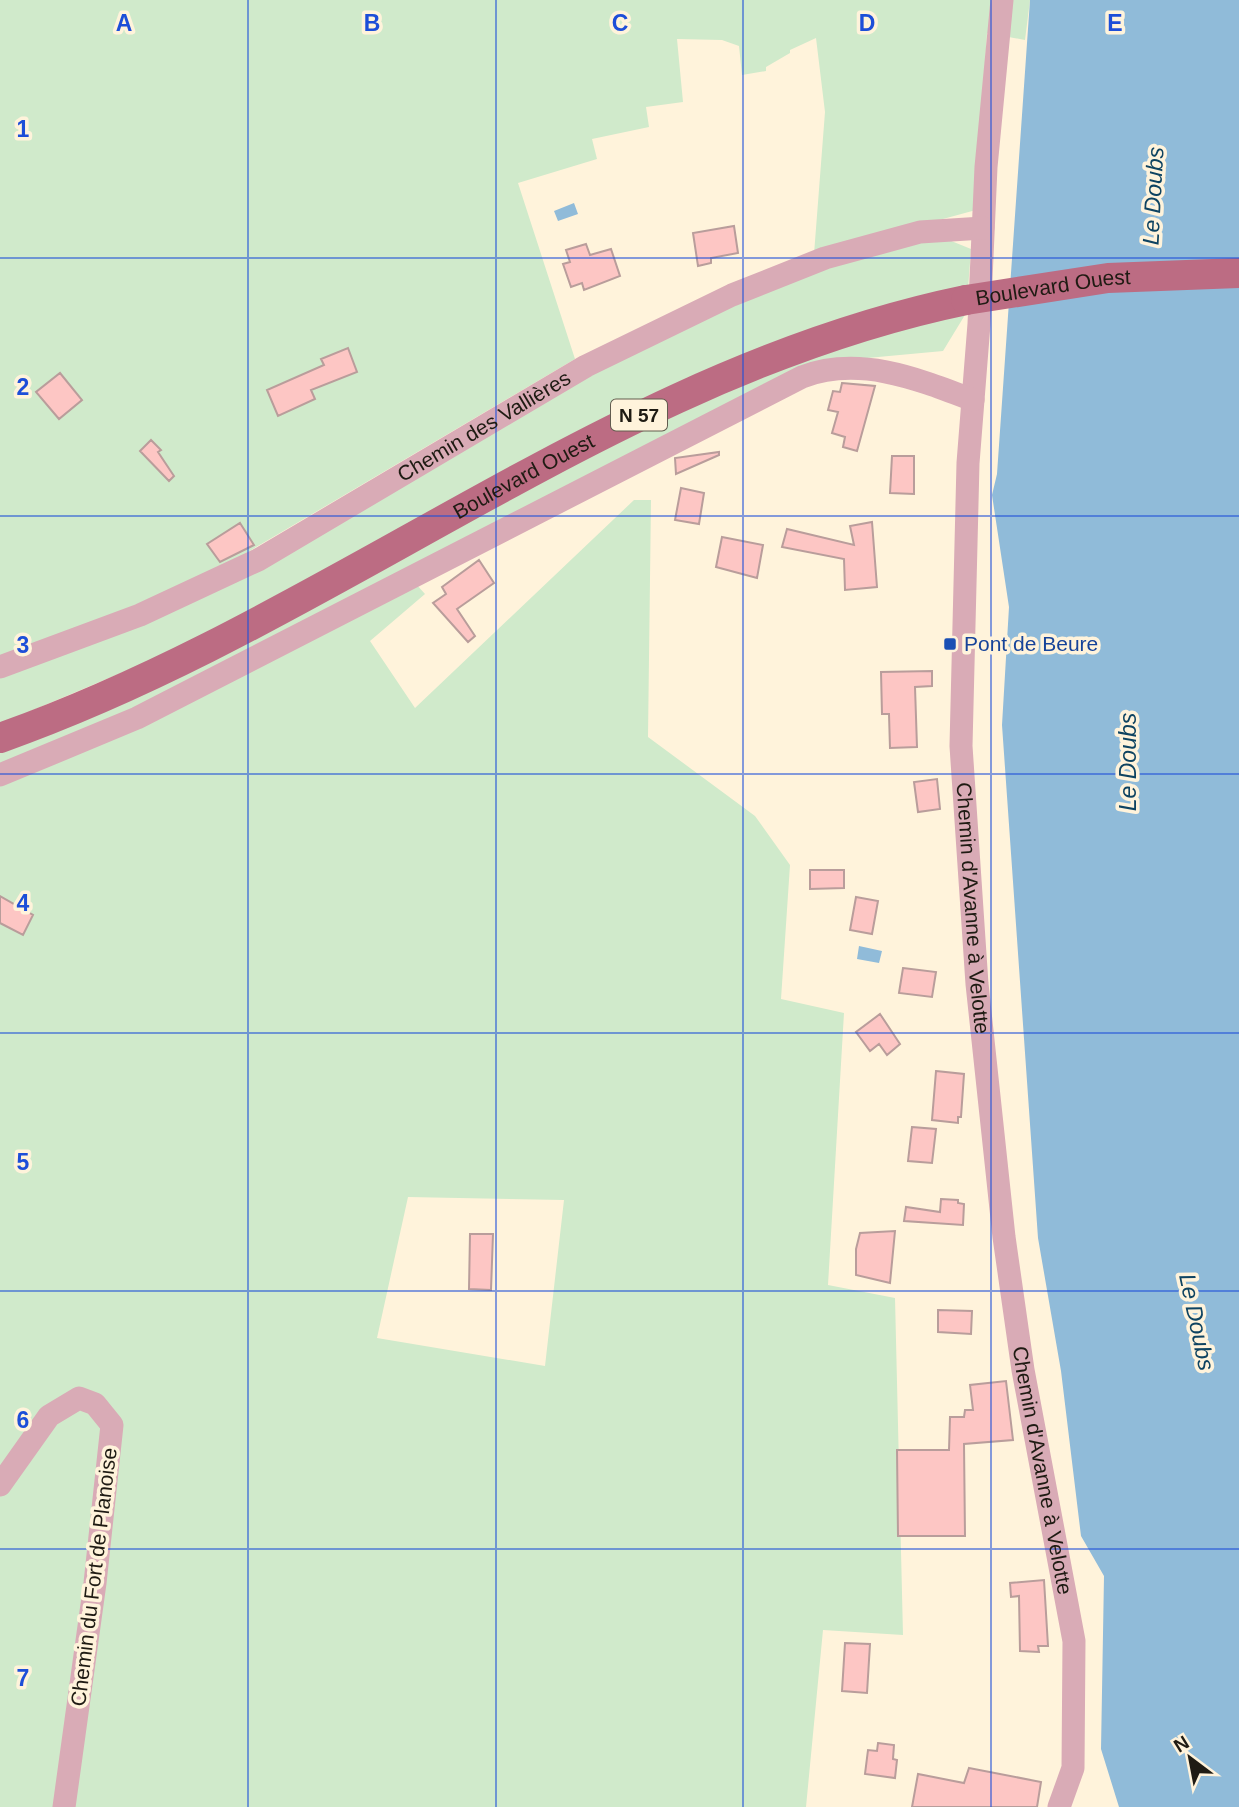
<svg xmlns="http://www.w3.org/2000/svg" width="1239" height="1807" viewBox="0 0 1239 1807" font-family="Helvetica,sans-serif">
<rect width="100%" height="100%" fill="#fff3db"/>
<path fill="#d0eacb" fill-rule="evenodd" d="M0 0H1030L1025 40 987 33 976 210 814 254 825 112 816 38 790 50V53L766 67V71L742 75 739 46 722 40 677 39 683 102 646 107 649 127 592 139 597 159 518 183 575 359 202 579 0 658Z
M939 236 971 249 968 289 854 315 744 355 629 406 173 651 0 724V673L46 659C190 583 334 507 478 432 626 354 774 271 939 236Z
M968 310 943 351 824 362 80 738 0 767V752L77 723 187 673 631 432 848 340Z
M634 500H651L648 737 755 816 790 865 781 999 844 1013 828 1285 895 1298 903 1635 823 1630 806 1807H0V783L416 584 425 594 370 641 415 708ZM408 1197 564 1200 545 1366 377 1338Z"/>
<path fill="#90bbd9" d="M1030 0H1239V1807H1119L1101 1749 1104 1576 1081 1536 1061 1371 1038 1238 1002 725 1009 607 992 495 997 474Z
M574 203 578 214 558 221 554 211Z
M859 946 882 951 879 963 857 959Z"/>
<path fill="#fdc6c4" stroke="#b99d9b" stroke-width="2" d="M734 226 738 253 711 258V263L698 266 693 233Z
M586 244 590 255 611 249 620 276 584 290 582 283 571 287 563 264 570 262 566 250Z
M348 348 357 372 311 390 315 399 278 416 267 390 324 365 321 359Z
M60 373 82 400 59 419 36 392Z
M842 383 875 386 857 451 843 447 845 437 832 433 838 412 828 410 833 391 840 392Z
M151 440 161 450 158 452 174 476 169 481 140 451Z
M719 452V455L676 474 675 458Z
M892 456H914V494L890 493Z
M681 488 704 493 699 524 675 520Z
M872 522 877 587 845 590 844 559 782 547 787 529 854 545 850 526Z
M240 523 254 545 220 562 207 544Z
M722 537 763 545 757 578 716 567Z
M479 560 494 583 457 609 475 636 468 642 433 603 446 594 442 587Z
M932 671V686L915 687 917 747 890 748 889 714H882L881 672Z
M937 779 940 809 918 812 914 782Z
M810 870H844V888L810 889Z
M0 896 33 915 23 935 0 923Z
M856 897 878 901 872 934 850 930Z
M903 968 936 972 932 997 899 993Z
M880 1014 900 1044 887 1055 879 1044 870 1051 856 1032Z
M936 1071 964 1074 961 1117H958V1123L932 1120Z
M912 1127 936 1129 932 1163 908 1161Z
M941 1199 958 1200V1203L964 1204 963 1225 904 1221 906 1207 940 1212Z
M895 1231 890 1283 856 1275V1249L860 1233Z
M470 1234H493L491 1290 469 1289Z
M938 1310 972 1311 971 1334 938 1332Z
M1006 1381 1013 1440 964 1444 965 1536H898L897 1450H949L950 1417H964L965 1410H973L970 1385Z
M1044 1580 1048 1646H1038L1039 1652 1020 1651 1019 1596 1011 1597 1010 1583Z
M845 1643 870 1644 867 1693 842 1691Z
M878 1743 894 1745 893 1759 897 1760 895 1778 865 1774 868 1750 877 1751Z
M969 1768 1041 1782 1037 1807H912L918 1774 964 1783Z"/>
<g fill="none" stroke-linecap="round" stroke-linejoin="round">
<g stroke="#d9abb6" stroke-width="23">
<path id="s1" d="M1002 0 986 167 979 324 968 463 961 746 977 984 1004 1237 1023 1370 1074 1641 1073 1768 1059 1807"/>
<path id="s2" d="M0 667 140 615 258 560 586 366 732 295 825 258 920 232 983 228"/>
<path d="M0 775 137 718 802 377C859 355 918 379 973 400"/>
<path d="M0 1485 49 1416 79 1398 95 1404 112 1425 95 1583 64 1807"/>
</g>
<path stroke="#bc6c83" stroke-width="30" id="s3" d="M0 738C336 619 612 373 966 300"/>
<path stroke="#bc6c83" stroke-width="30" id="s4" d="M966 300 1108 278 1239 273"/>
</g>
<path fill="none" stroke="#1d4ed8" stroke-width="2" stroke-opacity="0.55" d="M248 0V1807M496 0V1807M743 0V1807M991 0V1807M0 258H1239M0 516H1239M0 774H1239M0 1033H1239M0 1291H1239M0 1549H1239"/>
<rect fill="#1a4fb4" stroke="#fff3db" stroke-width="2.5" x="943" y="637" width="14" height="14" rx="3.5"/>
<g text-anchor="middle" stroke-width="7" stroke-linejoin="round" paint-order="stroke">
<rect fill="#fff3db" stroke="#625c4f" stroke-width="2" x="611" y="399.5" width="56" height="31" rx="5"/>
<g font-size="19" font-weight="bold" fill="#1f1b13">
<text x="639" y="422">N 57</text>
</g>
<g font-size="21" fill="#1f1b13" stroke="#fff3db">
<text dy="7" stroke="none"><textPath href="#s4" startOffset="88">Boulevard Ouest</textPath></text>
<text dy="7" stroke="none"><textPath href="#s2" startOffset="542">Chemin des Vallières</textPath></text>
<text dy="7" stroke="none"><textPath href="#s3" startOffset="586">Boulevard Ouest</textPath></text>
<text dy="7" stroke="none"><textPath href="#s1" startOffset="910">Chemin d'Avanne à Velotte</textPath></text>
<text dy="7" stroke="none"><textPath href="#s1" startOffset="1477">Chemin d'Avanne à Velotte</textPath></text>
<text transform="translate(94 1577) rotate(-83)" y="7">Chemin du Fort de Planoise</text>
</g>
<g font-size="21" fill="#164399" stroke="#fff3db" text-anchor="start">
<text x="964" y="651">Pont de Beure</text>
</g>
<g font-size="23" font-style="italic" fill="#0e4361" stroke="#fff3db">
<text transform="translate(1153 196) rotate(-87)" y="8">Le Doubs</text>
<text transform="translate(1128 762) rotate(-90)" y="8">Le Doubs</text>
<text transform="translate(1197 1322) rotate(78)" y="8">Le Doubs</text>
</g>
</g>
<g font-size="23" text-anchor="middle" font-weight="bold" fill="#1d4ed8" stroke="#fff3db" stroke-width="7" stroke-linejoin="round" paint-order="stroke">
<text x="124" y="31">A</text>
<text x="372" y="31">B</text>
<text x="620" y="31">C</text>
<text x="867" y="31">D</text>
<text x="1115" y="31">E</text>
<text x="23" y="137">1</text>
<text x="23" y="395">2</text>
<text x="23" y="653">3</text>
<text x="23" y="911">4</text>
<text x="23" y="1170">5</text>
<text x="23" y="1428">6</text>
<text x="23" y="1686">7</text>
</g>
<g transform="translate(1190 1758) rotate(328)" stroke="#fff3db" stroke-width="5" paint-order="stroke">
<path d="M0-5L12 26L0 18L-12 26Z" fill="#1f1b13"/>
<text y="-10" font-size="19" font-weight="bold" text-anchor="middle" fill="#1f1b13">N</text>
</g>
</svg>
